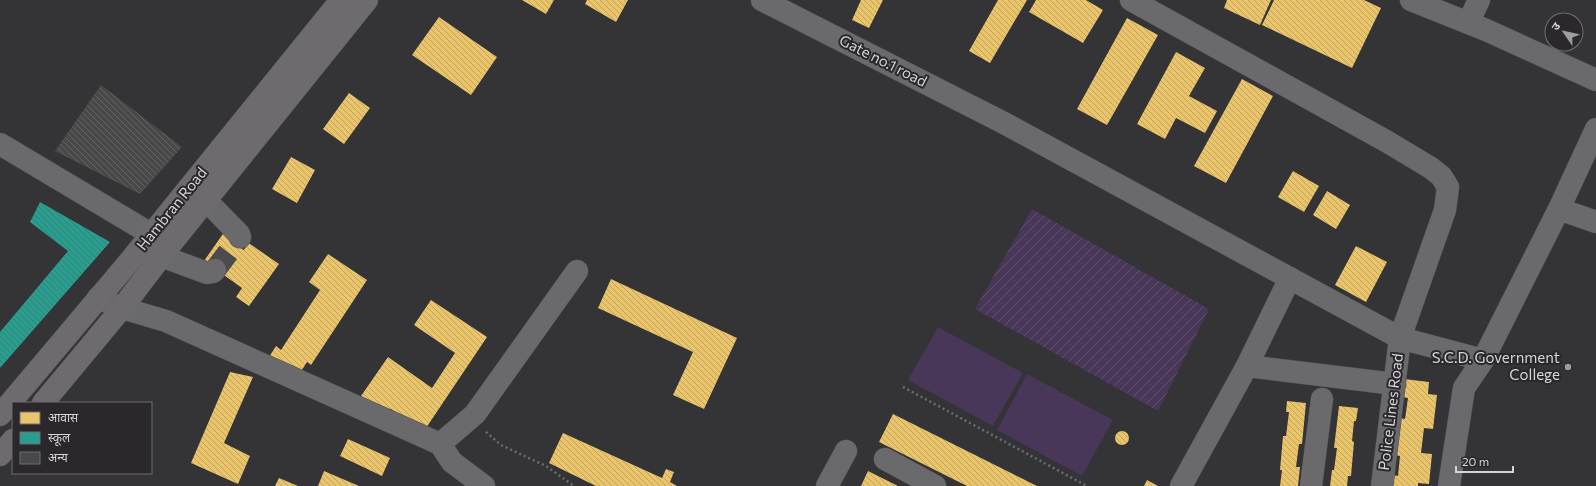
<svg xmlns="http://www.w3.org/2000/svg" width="1596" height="486" viewBox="0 0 1596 486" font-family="Commissioner,'Noto Sans Devanagari',sans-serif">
<defs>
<pattern id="garden-furrows" width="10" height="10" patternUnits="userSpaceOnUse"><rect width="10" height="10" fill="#483758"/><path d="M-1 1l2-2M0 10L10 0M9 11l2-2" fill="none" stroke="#62536f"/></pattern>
<pattern id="homes-back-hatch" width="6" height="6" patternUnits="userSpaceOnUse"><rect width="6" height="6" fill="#e9c46a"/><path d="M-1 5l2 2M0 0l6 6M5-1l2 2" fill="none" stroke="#bfa360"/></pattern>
<pattern id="schools-back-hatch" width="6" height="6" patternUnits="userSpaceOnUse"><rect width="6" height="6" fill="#2a9d8f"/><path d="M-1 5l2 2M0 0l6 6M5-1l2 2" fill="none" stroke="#318177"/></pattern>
<pattern id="building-back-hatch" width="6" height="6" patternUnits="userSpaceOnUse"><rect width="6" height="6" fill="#49494a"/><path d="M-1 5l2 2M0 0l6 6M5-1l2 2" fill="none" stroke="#626263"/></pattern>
</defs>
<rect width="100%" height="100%" fill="#343335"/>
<path fill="url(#garden-furrows)" d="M1032 209 1209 309 1158 411 975 309Z"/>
<path fill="#483758" d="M938 327 1023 373 993 426 908 380Z
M1027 374 1113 420 1082 476 997 430Z"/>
<path fill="url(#homes-back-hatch)" d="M522 0H554L546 14Z
M587 0H628L616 22 585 4Z
M861 0H883L869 28 852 20Z
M998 0H1027L990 63 969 51Z
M1036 0H1086L1103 10 1083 43 1029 12Z
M1227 0H1271L1260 25 1224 8Z
M1274 0H1364L1381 8 1352 68 1262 25Z
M439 17 497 57 471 95 412 55Z
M1127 18 1158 35 1107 125 1077 109Z
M1176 52 1205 68 1189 96 1217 111 1205 133 1176 118 1165 139 1137 124Z
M1242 79 1273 96 1226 183 1194 166Z
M349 93 370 108 344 144 323 129Z
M291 157 315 170 297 203 272 189Z
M1293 171 1319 186 1304 212 1278 197Z
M1327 191 1350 205 1336 229 1313 215Z
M227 228 279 264 249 306 236 297 242 288 204 261Z
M1356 246 1387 262 1366 302 1335 285Z
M328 254 367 280 311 365 307 362 298 376 269 357 276 346 281 350 320 290 309 282Z
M611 279 737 338 704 409 673 395 693 352 598 308Z
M431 300 487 337 424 431 391 409 388 414 361 396 388 357 432 388 455 353 414 325Z
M230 372 253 377 224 443 250 456 238 484 191 463Z
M1404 379 1429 382 1428 394 1437 395 1433 429 1424 428 1421 453 1432 454 1429 484 1418 483V486H1392L1393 475 1398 476 1400 456 1395 455 1400 418 1405 419 1408 398 1402 397Z
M1287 401 1306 403 1302 444H1299L1296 467H1300L1298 486H1280L1282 470H1280L1283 436H1286L1289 412H1286Z
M1339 406 1358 408 1356 421H1354L1352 441 1354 442 1351 476H1348L1347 486H1330L1332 470H1334L1337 448H1334Z
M893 414 1037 486H967L879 442Z
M1115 438a7 7 0 1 1 14 0a7 7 0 1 1-14 0Z
M563 433 662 478 666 469 674 472 670 482 677 486H596L549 463Z
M348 439 390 458 382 476 340 456Z
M324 471 359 486H318Z
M868 471 898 486H861Z
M279 478 298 486H275Z
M1147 480 1158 486H1144Z"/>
<path fill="url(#schools-back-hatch)" d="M40 202 110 242 0 368V332L68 251 30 222Z"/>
<path fill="url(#building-back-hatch)" d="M101 85 182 147 140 194 55 151Z"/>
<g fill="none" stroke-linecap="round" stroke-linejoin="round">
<path stroke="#4c4b4d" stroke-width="22" stroke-dasharray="22 11" stroke-linecap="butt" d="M215 270 240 237"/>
<defs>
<path id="minor" d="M762 0 1004 123 1400 338 1382 486
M1131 0 1386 141 1431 168 1441 176 1448 187 1445 210 1400 338 1483 360
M1411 0 1486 30 1596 80
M1468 23 1479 0
M0 144 151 234
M193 187 239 234 240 237
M1559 209 1596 222
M161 256 207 273 213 272 215 270
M98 298 122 308 166 321 440 444 475 414 577 271
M1247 366 1395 384
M440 444 452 462 484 486
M885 459 935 486
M827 486 846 451
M1181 486 1247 366 1290 278
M1311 486 1322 399
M1449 486 1464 388 1483 360 1559 209 1596 129"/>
<path id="major" d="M43 403 122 308 170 245 367 0
M0 415 129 262 341 0
M0 455 13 440"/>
</defs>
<use href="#minor" stroke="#515052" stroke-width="23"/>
<use href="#major" stroke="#515052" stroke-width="23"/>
<path stroke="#6d6c6e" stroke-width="2.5" stroke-dasharray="2 3" stroke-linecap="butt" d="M903 387 1087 486
M486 432 501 445 546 466 574 486"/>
<use href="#minor" stroke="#6a696b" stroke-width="22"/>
<use href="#major" stroke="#6d6a70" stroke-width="22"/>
</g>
<circle fill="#9d9c9e" stroke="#2a282c" stroke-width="1.5" cx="1568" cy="367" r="4"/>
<g text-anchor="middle" stroke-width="4" stroke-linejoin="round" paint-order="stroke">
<g font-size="15" fill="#d5d4d7" stroke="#2a282c">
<text transform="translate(883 61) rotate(27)" y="5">Gate no.1 road</text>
<text transform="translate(172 209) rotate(-51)" y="5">Hambran Road</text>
<text transform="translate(1391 412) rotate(-83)" y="5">Police Lines Road</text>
</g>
<g font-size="15" fill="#d5d4d7" stroke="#2a282c" text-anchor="end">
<text x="1560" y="363">S.C.D. Government<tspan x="1560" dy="17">College</tspan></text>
</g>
</g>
<rect x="12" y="402" width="140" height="72" fill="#2a282c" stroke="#6e6d70"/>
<rect x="20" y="412" width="20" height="12" fill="#e9c46a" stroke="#6e6d70"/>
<text x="48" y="422" font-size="12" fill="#d5d4d7">आवास</text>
<rect x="20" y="432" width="20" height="12" fill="#2a9d8f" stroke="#6e6d70"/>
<text x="48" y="442" font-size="12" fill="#d5d4d7">स्कूल</text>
<rect x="20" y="452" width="20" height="12" fill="#49494a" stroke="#6e6d70"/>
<text x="48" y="462" font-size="12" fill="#d5d4d7">अन्य</text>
<g transform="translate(1564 32) rotate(304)"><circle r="19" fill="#2a282c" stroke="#6e6d70"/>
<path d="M0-3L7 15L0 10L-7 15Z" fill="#9d9c9e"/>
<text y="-6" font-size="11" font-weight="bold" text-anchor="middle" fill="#d5d4d7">उ</text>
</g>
<path d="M1456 466v6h57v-6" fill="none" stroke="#d5d4d7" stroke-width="2"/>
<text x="1462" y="466" font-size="12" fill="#d5d4d7" stroke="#2a282c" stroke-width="3" paint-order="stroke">20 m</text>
</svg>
